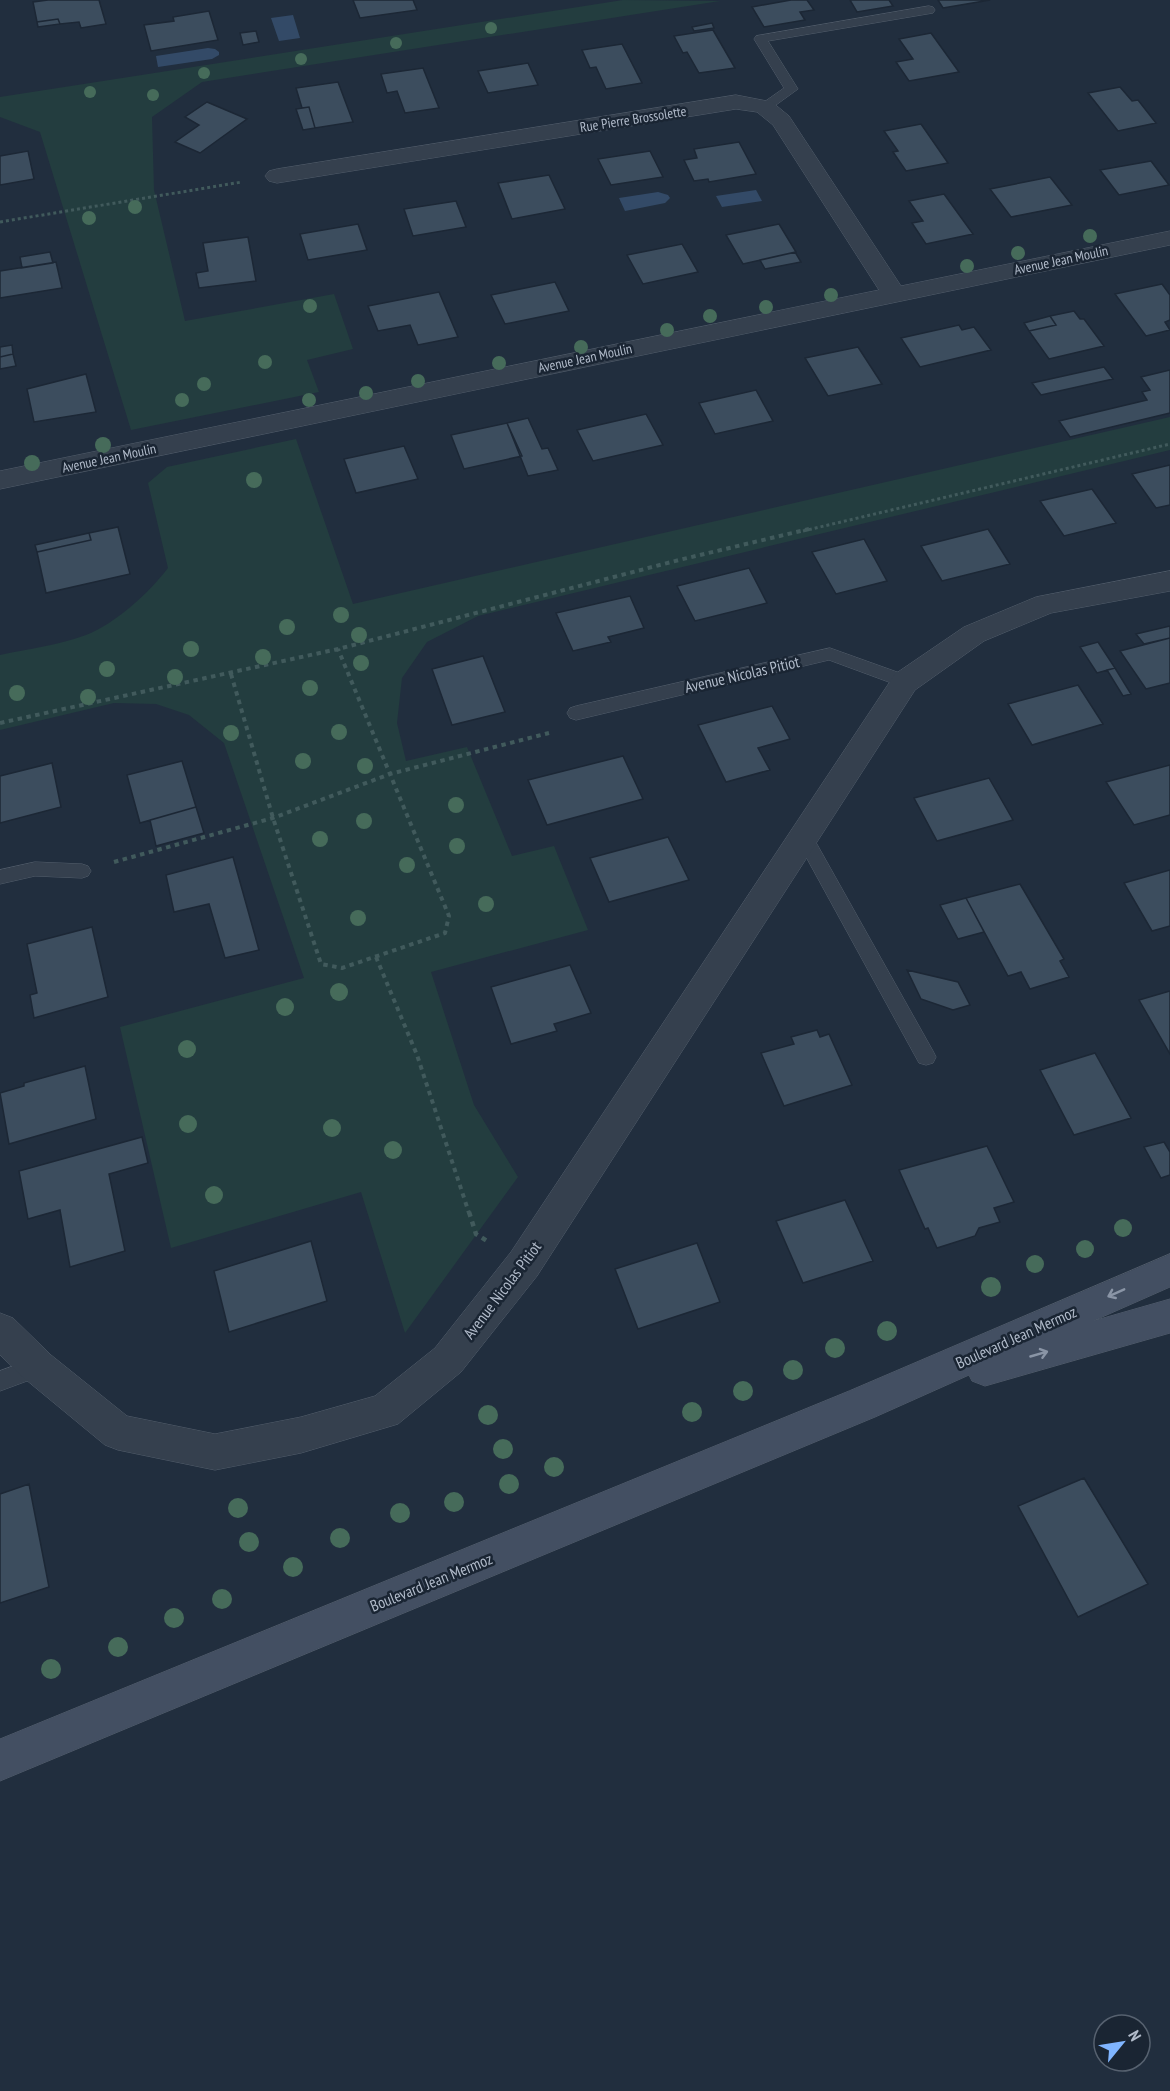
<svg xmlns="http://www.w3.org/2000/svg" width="1170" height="2091" viewBox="0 0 1170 2091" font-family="'PT Sans Narrow',sans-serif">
<rect width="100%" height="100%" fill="#212e3e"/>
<path fill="#233d3f" d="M623 0 720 1 202 82 152 117 154 190 185 321 334 294 353 349 307 360 319 392 131 430 40 132 0 117V97Z
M1170 417V450L478 616 427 642 402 678 397 723 406 761 467 747 512 856 554 846 588 930 431 972 474 1105 518 1177 405 1333 361 1192 171 1248 120 1027 304 978 224 743 189 715 156 704 114 703 0 730V655C28 649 59 645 86 635 115 624 149 593 168 568L148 483 167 467 296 439 353 604Z"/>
<path fill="#334a67" d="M293 15 300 38 279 41 271 18Z
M208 48 215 49 219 52V55L212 59 158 67 156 56Z
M756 190 762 201 722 207 716 196Z
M658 192 668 195 670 198 665 203 625 211 619 198Z"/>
<path fill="#3c4d5e" stroke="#1c2735" stroke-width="1.5" d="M48 0H99L106 24 81 28 79 22 60 24 58 19 37 22 33 2Z
M353 0H413L417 10 360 18Z
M791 0H807L814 10 800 12 805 20 764 27 752 7Z
M850 0H889L893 6 857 12Z
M938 0H990L943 8Z
M209 11 218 40 151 51 144 25 174 21 173 17Z
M58 19 60 24 38 27 37 22Z
M712 23 714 28 694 31 692 27Z
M713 30 735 68 699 73 687 52 683 53 674 36Z
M256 31 259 42 243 45 240 33Z
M931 33 959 72 909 81 896 62 913 59 899 39Z
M622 44 642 83 606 89 596 67 590 68 582 50Z
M528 63 538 85 488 93 478 71Z
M423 68 439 108 405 113 397 91 387 93 381 74Z
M338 82 353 122 315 128 309 107 302 108 296 88Z
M1120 87 1132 101 1138 100 1156 123 1118 131 1088 93Z
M207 102 247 119 200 153 175 142 199 125 185 117Z
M309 107 315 128 303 130 296 109Z
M921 124 948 163 906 171 893 152 898 151 884 131Z
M739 142 756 174 709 182 708 179 694 181 684 160 697 158 694 149Z
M28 151 34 179 0 185V156Z
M650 151 663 177 611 185 598 159Z
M1151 161 1169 185 1119 195 1100 170Z
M549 175 565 209 512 219 498 183Z
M1050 177 1072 205 1011 217 990 189Z
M944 194 973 234 926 244 912 223 923 221 909 201Z
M456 201 466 227 413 236 404 209Z
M358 224 367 250 308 260 300 234Z
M779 224 796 252 743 264 726 235Z
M248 237 256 281 199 288 196 273 208 271 203 243Z
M682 244 698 272 643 284 627 255Z
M50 252 53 263 22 268 20 257Z
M795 252 801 262 765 269 760 260Z
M56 262 62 288 0 298V271Z
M555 282 569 311 505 324 491 295Z
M1162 284 1170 295V320L1165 322 1170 330 1146 336 1115 294Z
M439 292 458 337 418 345 410 325 378 331 368 306Z
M1074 311 1080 319H1084L1104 346 1049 359 1029 331 1056 325 1050 316Z
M1050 316 1056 325 1029 331 1024 323Z
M959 325 962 330 974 327 991 350 920 367 901 338Z
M12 345 13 354 0 357V347Z
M858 347 882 384 828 396 805 358Z
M13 354 16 366 0 369V357Z
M1104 367 1113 379 1041 395 1032 383Z
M1170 370V413L1070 437 1059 421 1147 400 1142 392 1150 390 1141 377Z
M86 374 96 412 34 422 27 389Z
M756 390 773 421 715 434 699 403Z
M646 414 663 445 593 461 577 430Z
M528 418 542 449 548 448 558 470 528 476 507 423Z
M507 423 522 456 464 469 451 435Z
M404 446 418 479 356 493 344 459Z
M1170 465V505L1156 508 1132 474Z
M1092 489 1116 523 1064 536 1040 501Z
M118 527 130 574 46 593 37 552 91 540 89 533Z
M988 529 1010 564 942 581 921 546Z
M89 533 91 540 37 552 35 545Z
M864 539 887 581 836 594 812 552Z
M749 568 767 603 695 621 677 586Z
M630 596 644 628 608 637 611 642 573 651 556 613Z
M1170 626V638L1144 644 1136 634Z
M1170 638V683L1146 689 1120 651Z
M1098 642 1115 668 1097 673 1080 647Z
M483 656 505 712 452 725 432 669Z
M1115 668 1131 694 1123 696 1107 670Z
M1078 685 1103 724 1032 745 1008 704Z
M772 706 790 739 758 748 770 770 726 782 698 725Z
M623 756 643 799 547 825 528 780Z
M182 761 196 807 140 823 127 775Z
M52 763 61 807 0 823V776Z
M1170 765V815L1134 825 1106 782Z
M989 778 1013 820 937 841 914 798Z
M196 807 204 833 156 846 150 820Z
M668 837 689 880 609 902 590 858Z
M233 857 259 950 225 958 209 904 174 912 166 875Z
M1170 870V926L1152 931 1124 883Z
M1020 884 1064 959 1060 961 1069 977 1030 989 1021 972 1008 976 966 898Z
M966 898 984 932 958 939 940 905Z
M92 927 108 997 34 1018 30 995 37 993 27 944Z
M570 965 591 1013 554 1024 557 1031 511 1044 491 987Z
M907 970 958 982 970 1005 953 1010 921 999Z
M1170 991V1054L1139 1000Z
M817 1030 820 1037 829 1034 852 1085 784 1106 761 1053 794 1044 791 1037Z
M1095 1053 1131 1118 1074 1135 1040 1070Z
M85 1066 96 1119 9 1144 0 1093 24 1086V1083Z
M142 1137 148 1163 109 1174 125 1251 70 1267 60 1210 28 1219 19 1171Z
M1164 1142 1170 1152V1175L1161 1178 1144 1147Z
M987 1146 1014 1202 994 1208 1000 1222 979 1228 975 1236 937 1248 928 1228 925 1229 899 1170Z
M845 1200 873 1261 803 1283 776 1221Z
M311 1241 327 1301 229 1332 214 1271Z
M697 1243 720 1302 638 1329 615 1269Z
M1084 1478 1148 1584 1078 1617 1018 1506Z
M29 1484 49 1587 0 1603V1494Z"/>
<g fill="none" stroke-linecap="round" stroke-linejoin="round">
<defs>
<path id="lane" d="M929 6 933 7 935 10 933 13 768 41 798 89 769 110 764 111 757 107 784 88 754 39 756 36Z
M830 648 911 677 914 682 911 687 905 688 829 660 576 720 570 718 567 713 570 708 576 706Z
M803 828 809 830 933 1051 936 1057 933 1063 926 1065 919 1063 794 835 797 830Z
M35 862 82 864 88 866 91 871 88 876 82 878 35 876 0 884V870Z
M38 1357 46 1360 49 1367 46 1374 0 1391V1371Z"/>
<path id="street" d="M736 95 772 102 789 116 901 286 1170 231V245L0 489V471L879 290 773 125 757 112 736 109 277 183 269 181 265 176 269 171 277 169Z
M1170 571V591L1051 613 984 641 915 690 537 1276 461 1372 398 1424 301 1453 215 1470 118 1450 105 1445 25 1379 0 1355V1313L13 1318 51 1355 127 1416 215 1434 301 1417 375 1396 435 1348 511 1252 895 674 964 627 1036 597Z"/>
<path id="secondary" d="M1170 1254V1287L1093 1321 1170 1299V1333L985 1386 972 1381 969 1375 875 1417 0 1781V1739L849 1391Z"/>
</defs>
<use href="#lane" stroke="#535e6c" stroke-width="1"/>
<use href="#street" stroke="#535e6c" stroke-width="1"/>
<use href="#secondary" stroke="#535e6c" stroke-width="1"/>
<path stroke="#415a5c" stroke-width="3" stroke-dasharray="3 3" stroke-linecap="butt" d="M0 222 242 182
M803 531 1170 444"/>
<path stroke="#415a5c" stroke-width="4" stroke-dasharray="4.5 4.5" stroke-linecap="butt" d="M231 674 273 818 321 964 342 968 445 933 449 916 338 649
M0 723 338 649 679 560 809 529
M114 862 273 818 390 774 549 733
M376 957 417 1055 469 1213"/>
<path stroke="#415a5c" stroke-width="4.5" stroke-dasharray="5 5" stroke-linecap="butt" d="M469 1212 476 1234 487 1241"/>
<use href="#lane" fill="#35404e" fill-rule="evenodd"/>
<use href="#street" fill="#35404e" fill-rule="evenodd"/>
<use href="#secondary" fill="#434f62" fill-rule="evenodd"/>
</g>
<g fill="#466b5a">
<circle cx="491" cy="28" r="6"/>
<circle cx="396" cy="43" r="6"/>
<circle cx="301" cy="59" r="6"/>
<circle cx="204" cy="73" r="6"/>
<circle cx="90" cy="92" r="6"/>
<circle cx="153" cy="95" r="6"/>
<circle cx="135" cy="207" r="7"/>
<circle cx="89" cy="218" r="7"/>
<circle cx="1090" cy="236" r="7"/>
<circle cx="1018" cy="253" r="7"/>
<circle cx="967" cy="266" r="7"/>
<circle cx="831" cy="295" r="7"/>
<circle cx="310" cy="306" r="7"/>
<circle cx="766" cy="307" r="7"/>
<circle cx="710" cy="316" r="7"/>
<circle cx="667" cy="330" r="7"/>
<circle cx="581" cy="347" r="7"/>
<circle cx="265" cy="362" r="7"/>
<circle cx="499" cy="363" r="7"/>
<circle cx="418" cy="381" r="7"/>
<circle cx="204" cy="384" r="7"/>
<circle cx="366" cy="393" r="7"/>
<circle cx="182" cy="400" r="7"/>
<circle cx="309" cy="400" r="7"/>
<circle cx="103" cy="445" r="8"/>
<circle cx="32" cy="463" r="8"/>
<circle cx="254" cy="480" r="8"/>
<circle cx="341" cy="615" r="8"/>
<circle cx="287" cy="627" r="8"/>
<circle cx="359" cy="635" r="8"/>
<circle cx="191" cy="649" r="8"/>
<circle cx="263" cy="657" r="8"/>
<circle cx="361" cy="663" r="8"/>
<circle cx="107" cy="669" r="8"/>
<circle cx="175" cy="677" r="8"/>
<circle cx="310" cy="688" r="8"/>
<circle cx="17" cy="693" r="8"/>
<circle cx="88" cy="697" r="8"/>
<circle cx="339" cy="732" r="8"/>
<circle cx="231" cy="733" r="8"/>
<circle cx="303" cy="761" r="8"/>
<circle cx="365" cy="766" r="8"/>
<circle cx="456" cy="805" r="8"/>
<circle cx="364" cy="821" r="8"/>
<circle cx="320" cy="839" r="8"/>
<circle cx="457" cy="846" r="8"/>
<circle cx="407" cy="865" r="8"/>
<circle cx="486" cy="904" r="8"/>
<circle cx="358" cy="918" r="8"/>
<circle cx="339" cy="992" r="9"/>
<circle cx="285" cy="1007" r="9"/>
<circle cx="187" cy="1049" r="9"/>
<circle cx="188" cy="1124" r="9"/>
<circle cx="332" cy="1128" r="9"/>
<circle cx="393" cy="1150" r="9"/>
<circle cx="214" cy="1195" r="9"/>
<circle cx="1123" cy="1228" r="9"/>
<circle cx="1085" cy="1249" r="9"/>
<circle cx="1035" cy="1264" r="9"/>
<circle cx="991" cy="1287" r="10"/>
<circle cx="887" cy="1331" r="10"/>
<circle cx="835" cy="1348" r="10"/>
<circle cx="793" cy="1370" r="10"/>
<circle cx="743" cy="1391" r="10"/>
<circle cx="692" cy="1412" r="10"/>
<circle cx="488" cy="1415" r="10"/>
<circle cx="503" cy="1449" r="10"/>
<circle cx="554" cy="1467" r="10"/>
<circle cx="509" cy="1484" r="10"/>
<circle cx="454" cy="1502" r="10"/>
<circle cx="238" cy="1508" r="10"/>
<circle cx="400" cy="1513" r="10"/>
<circle cx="340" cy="1538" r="10"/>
<circle cx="249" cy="1542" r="10"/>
<circle cx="293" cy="1567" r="10"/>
<circle cx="222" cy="1599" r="10"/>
<circle cx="174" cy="1618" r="10"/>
<circle cx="118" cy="1647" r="10"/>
<circle cx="51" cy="1669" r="10"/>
</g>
<defs><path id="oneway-shaft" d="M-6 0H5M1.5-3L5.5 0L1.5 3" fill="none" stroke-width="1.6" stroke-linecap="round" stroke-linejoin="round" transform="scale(1.5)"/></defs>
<g stroke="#8a95a6">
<use href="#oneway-shaft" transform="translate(1116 1293) rotate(156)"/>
<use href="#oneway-shaft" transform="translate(1039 1354) rotate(-16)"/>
</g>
<g text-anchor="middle" stroke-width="5" stroke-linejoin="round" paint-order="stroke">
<g font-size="14" fill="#b1bbca" stroke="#1a2533">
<text transform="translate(633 119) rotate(-9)" y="5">Rue Pierre Brossolette</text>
<text transform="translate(1061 260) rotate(-12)" y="5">Avenue Jean Moulin</text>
<text transform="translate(585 358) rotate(-12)" y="5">Avenue Jean Moulin</text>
<text transform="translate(109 458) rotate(-12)" y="5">Avenue Jean Moulin</text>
</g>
<g font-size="16" fill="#b1bbca" stroke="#1a2533">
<text transform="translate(742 674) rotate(-13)" y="6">Avenue Nicolas Pitiot</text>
<text transform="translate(502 1290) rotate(-53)" y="6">Avenue Nicolas Pitiot</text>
<text transform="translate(1016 1337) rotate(-24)" y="6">Boulevard Jean Mermoz</text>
<text transform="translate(431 1582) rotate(-22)" y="6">Boulevard Jean Mermoz</text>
</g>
</g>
<g transform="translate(1122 2043) rotate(60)"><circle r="28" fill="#1a2533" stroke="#56616f" stroke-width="1.5"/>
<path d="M0-4.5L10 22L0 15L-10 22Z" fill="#80b5ff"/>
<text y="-9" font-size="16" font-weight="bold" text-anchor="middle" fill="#b1bbca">N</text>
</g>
</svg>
